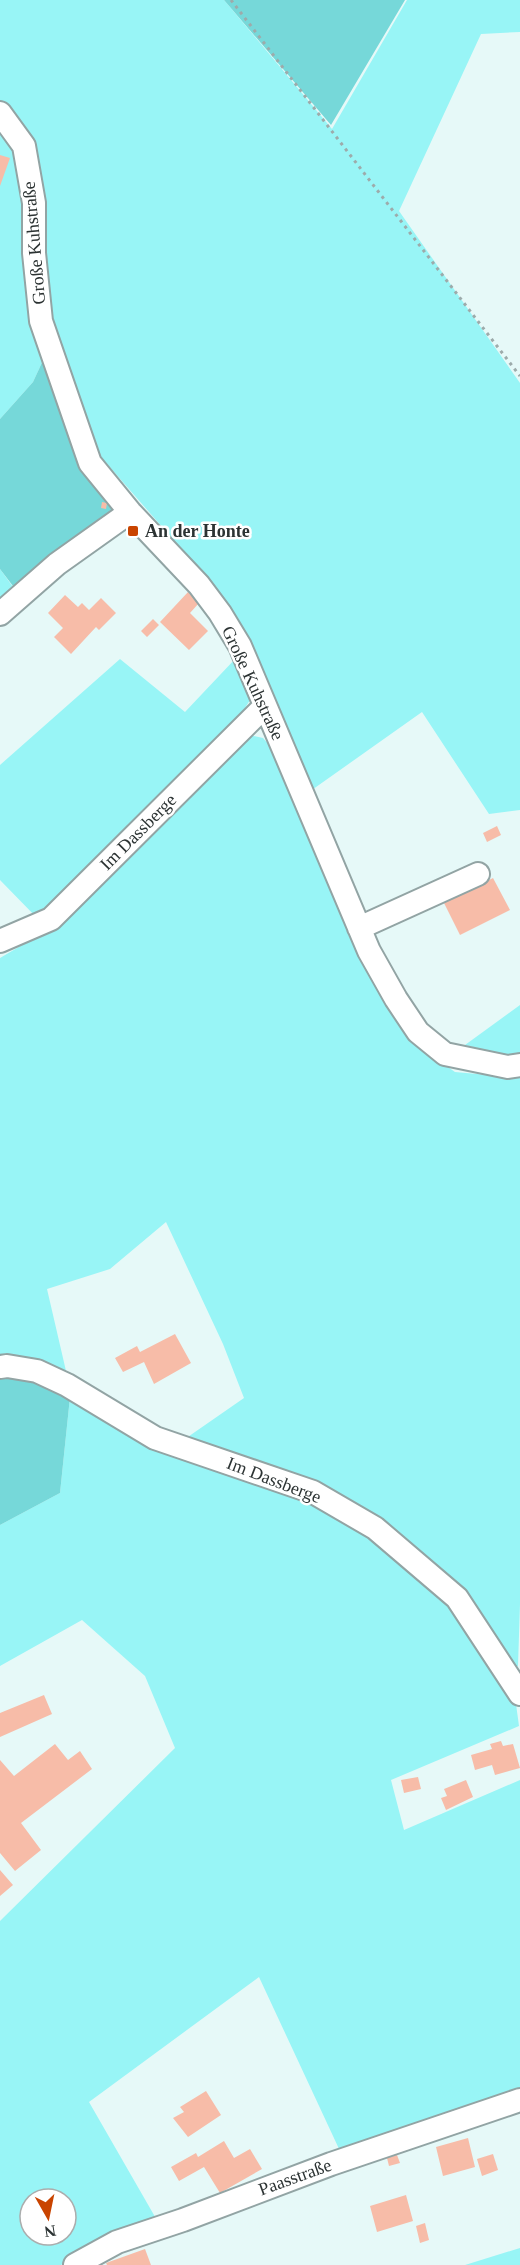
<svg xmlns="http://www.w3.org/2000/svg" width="520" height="2265" viewBox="0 0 520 2265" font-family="'Times New Roman',serif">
<rect width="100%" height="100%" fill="#e6f9f8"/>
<path fill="#98f5f6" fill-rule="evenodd" d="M0 0H224L332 129 407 0H520V32L481 34 399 211 520 383V810L489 814 422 712 309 792 211 583 101 457 49 325 45 356 33 382 0 419Z
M0 569 18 594 0 610Z
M236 658 252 697 241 714 39 920 0 880V765L120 659 185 712Z
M244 734 263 738 274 750 418 1046 455 1072 510 1077 520 1076V1604L518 1666 510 1668 382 1526 182 1441 244 1398 223 1344 166 1222 110 1269 47 1289 66 1371 18 1362 0 1363V958L51 928Z
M520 1005V1055L508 1056 465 1045Z
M70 1397 309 1496 369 1531 438 1587 516 1704 519 1726 391 1780 404 1830 520 1780V2088L340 2151 259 1977 89 2102 158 2222 74 2255 61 2265H0V1921L175 1748 145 1676 82 1620 0 1666V1525L60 1493ZM30 2199H66V2235H30Z
M520 2248V2265H465Z"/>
<path fill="#76d8d9" d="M224 0H405L331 125Z
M45 356 119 514 19 594 0 569V419L33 382Z
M0 1373 31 1374 70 1397 60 1493 0 1525Z"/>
<path fill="#f7bca8" d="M0 155 10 158 0 186Z
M102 502 107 503 106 509 101 508Z
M188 592 199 603 190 613 208 631 189 650 160 622Z
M65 595 78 607 82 603 89 610 101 598 116 613 99 630 96 627 71 654 54 637 63 628 48 613Z
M153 619 159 625 147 637 141 631Z
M497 826 501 835 487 842 483 833Z
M493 878 510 910 460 935 444 903Z
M175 1334 191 1363 154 1384 144 1362 123 1372 115 1358 137 1346 140 1352Z
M44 1695 52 1714 0 1737V1713Z
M501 1741 503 1746 513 1744 520 1768 495 1775 492 1765 475 1770 471 1755 492 1749 490 1744Z
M55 1744 68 1760 80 1751 92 1769 21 1823 41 1850 15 1871 0 1853V1760L14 1776Z
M418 1777 421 1789 404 1793 401 1780Z
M466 1780 473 1797 446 1810 441 1798 447 1796 444 1789Z
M0 1870 13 1885 0 1896Z
M206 2091 221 2115 188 2137 173 2118 184 2112 180 2107Z
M468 2138 475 2167 443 2176 436 2147Z
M224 2141 234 2158 250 2149 262 2169 220 2193 204 2167 179 2181 171 2167 196 2153 198 2157Z
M493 2154 498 2170 482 2176 477 2159Z
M397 2155 400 2163 389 2166 387 2158Z
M406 2195 413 2221 377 2232 370 2206Z
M425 2223 429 2240 420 2243 416 2226Z
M145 2249 151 2265H107L106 2263Z"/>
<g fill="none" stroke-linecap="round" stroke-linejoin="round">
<defs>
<path id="minor" d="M0 113 24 146 34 203V253L41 321 90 463 130 512 199 585 220 613 240 646 369 951 396 999 418 1032 445 1054 508 1067 520 1065
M0 614 57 564 130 512
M359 928 478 874
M0 941 51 919 265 706
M0 1367 7 1366 37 1371 67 1385 155 1438 313 1492 375 1528 457 1598 520 1694
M75 2265 117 2242 183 2220 331 2164 520 2100"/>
</defs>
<use href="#minor" stroke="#92a4a4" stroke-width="26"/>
<path stroke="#9dabab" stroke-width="3" stroke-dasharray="3 4.5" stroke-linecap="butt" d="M231 0 520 376"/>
<use href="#minor" stroke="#fff" stroke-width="22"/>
</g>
<rect fill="#c94400" stroke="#fff" stroke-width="2" x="127" y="525" width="12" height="12" rx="3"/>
<g text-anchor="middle" stroke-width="5" stroke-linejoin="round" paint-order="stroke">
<g font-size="18" fill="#2c3333" stroke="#fff">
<text transform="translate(34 243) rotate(-95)" y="6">Große Kuhstraße</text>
<text transform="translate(253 683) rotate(65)" y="6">Große Kuhstraße</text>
<text transform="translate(138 832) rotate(-45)" y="6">Im Dassberge</text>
<text transform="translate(274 1480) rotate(21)" y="6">Im Dassberge</text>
<text transform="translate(295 2177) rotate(-20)" y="6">Paasstraße</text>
</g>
<g font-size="18" font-weight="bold" fill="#2c3333" stroke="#fff" text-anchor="start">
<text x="145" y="537">An der Honte</text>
</g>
</g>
<g transform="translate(48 2217) rotate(171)"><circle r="28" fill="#ffffff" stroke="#abadad" stroke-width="1.5"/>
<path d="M0-4.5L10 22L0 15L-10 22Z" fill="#c94400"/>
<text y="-9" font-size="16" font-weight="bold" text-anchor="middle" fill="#2c3333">N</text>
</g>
</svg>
